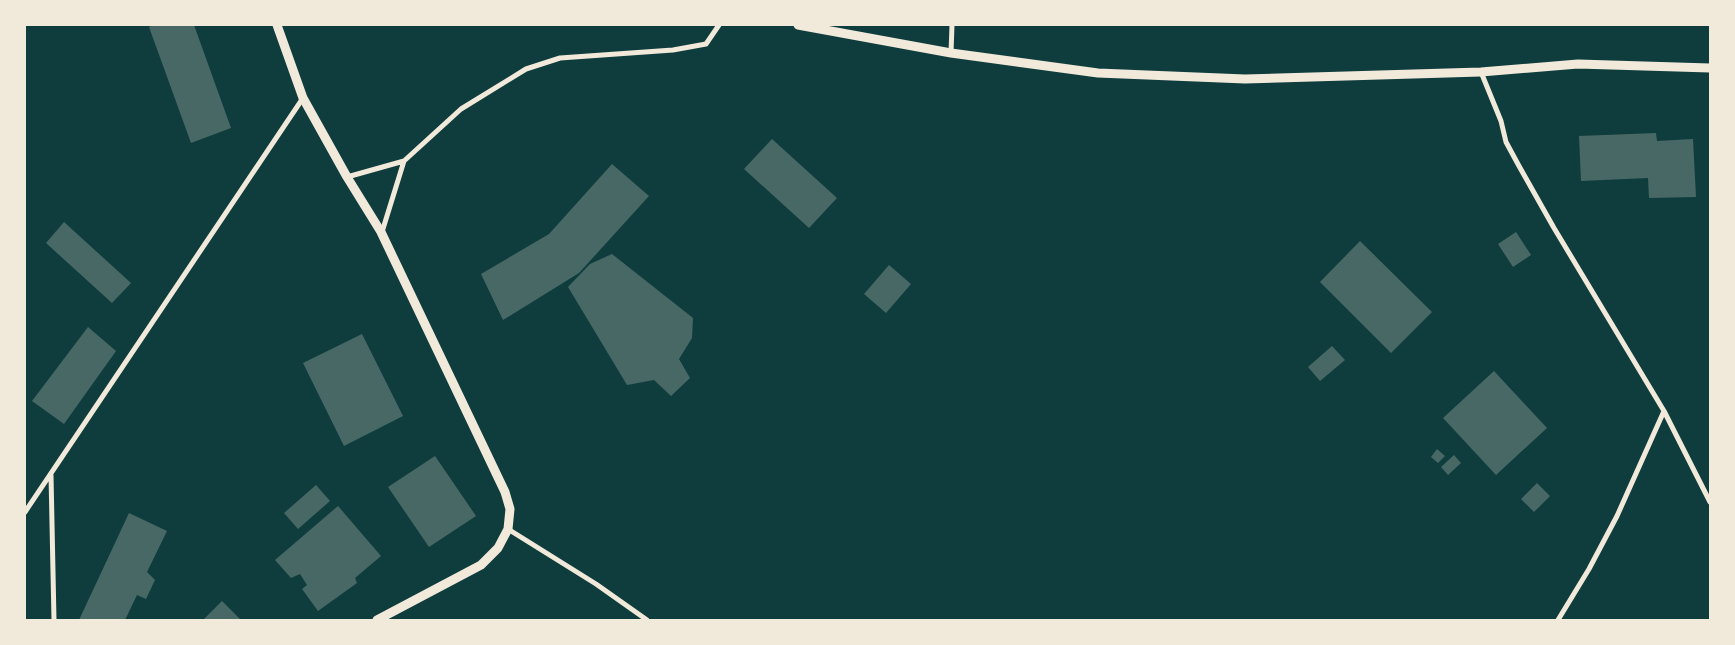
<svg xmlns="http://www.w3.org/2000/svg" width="1735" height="645" viewBox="0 0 1735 645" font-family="Raleway,sans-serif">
<rect width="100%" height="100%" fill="#0f3d3e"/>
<path fill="#486865" d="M153 25H194L231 128 191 143 149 27Z
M1656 133 1657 141 1693 139 1696 197 1649 198 1648 178 1581 181 1579 136Z
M772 139 837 198 809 228 744 169Z
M612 164 649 196 579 273 503 320 481 274 549 234Z
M64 222 131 283 112 303 46 243Z
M1516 232 1531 255 1513 267 1498 244Z
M1360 241 1432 312 1391 353 1320 282Z
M612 254 693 318 692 338 679 359 690 378 671 396 654 380 627 385 568 287 590 264Z
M889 265 911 284 886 313 864 294Z
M88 327 116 351 64 424 32 401Z
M362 334 403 416 344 446 303 363Z
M1332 346 1345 360 1320 381 1308 367Z
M1494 371 1547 428 1496 475 1443 418Z
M1437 449 1445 456 1438 463 1431 457Z
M1454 455 1461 463 1448 475 1441 467Z
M435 456 476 516 429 547 388 487Z
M1537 483 1550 496 1534 512 1521 499Z
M316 485 330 501 298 529 284 513Z
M338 506 381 556 355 578 357 583 318 611 302 589 307 585 300 574 291 578 275 560Z
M129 513 167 531 147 572 155 580 146 599 137 595 125 620H79Z
M222 601 241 620H203Z"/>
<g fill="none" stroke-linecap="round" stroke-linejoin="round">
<path stroke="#f1e9da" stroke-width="5" d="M951 53 952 25
M1481 72 1501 121 1506 142 1519 166 1554 228 1664 411 1710 502
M347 177 404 161 461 109 526 69 560 58 673 50 706 44 719 25
M382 232 404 161
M51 475 54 620
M25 512 303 98
M508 529 596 584 647 620
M1558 620 1589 569 1617 516 1664 411"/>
<path stroke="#f1e9da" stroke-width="9" d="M277 25 303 98 347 177 381 232 505 492 510 509 508 529 498 548 481 565 377 620
M798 25 951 53 1098 73 1245 79 1481 72 1578 64 1710 68"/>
</g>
<rect width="1735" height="645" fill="none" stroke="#f1e9da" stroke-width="52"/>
</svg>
